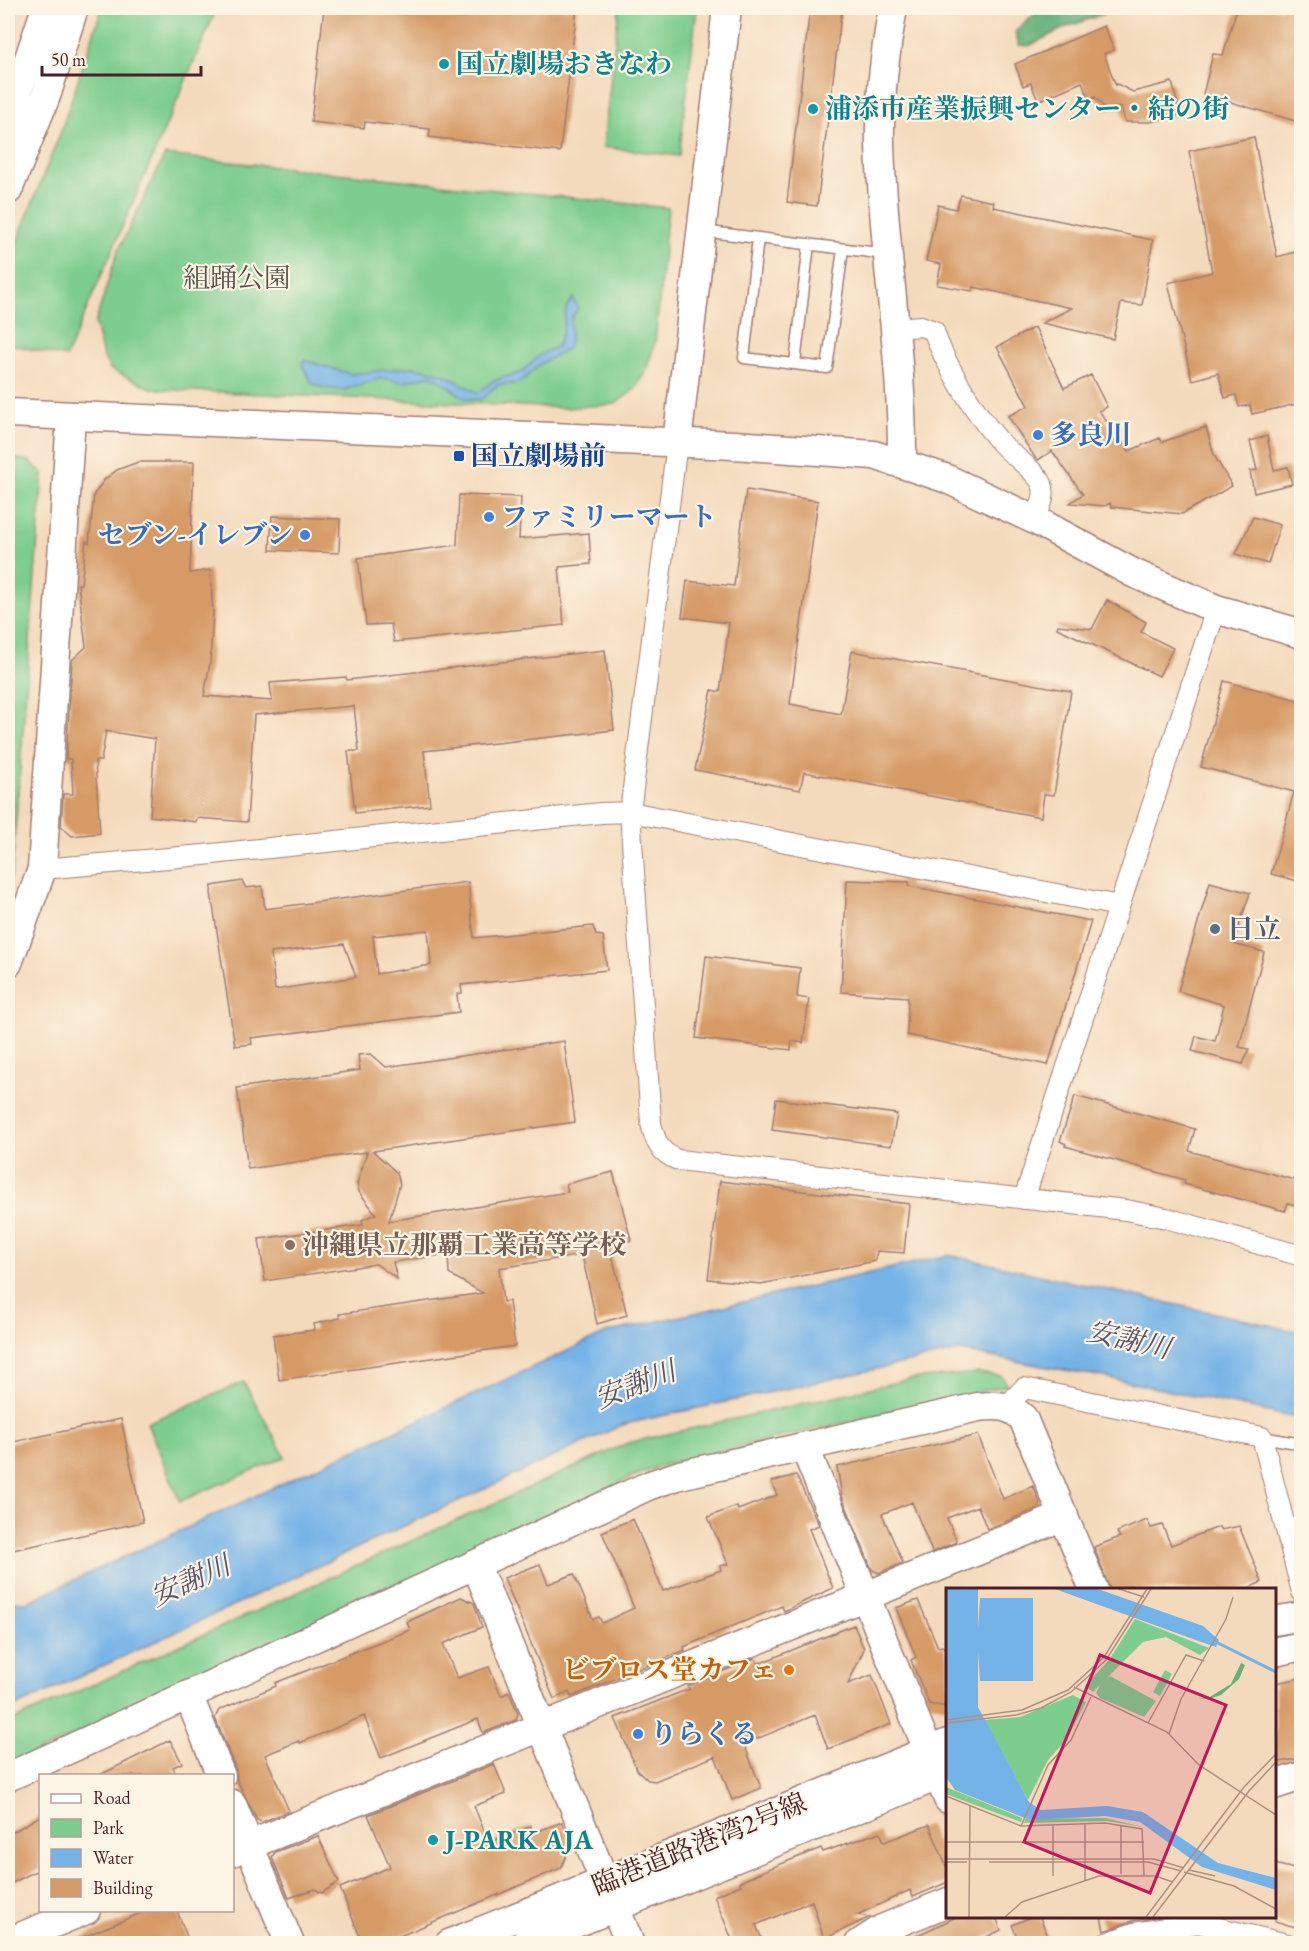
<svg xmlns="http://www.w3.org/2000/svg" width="1309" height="1951" viewBox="0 0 1309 1951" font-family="'EB Garamond','Noto Serif JP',serif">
<rect width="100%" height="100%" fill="#fcf5e5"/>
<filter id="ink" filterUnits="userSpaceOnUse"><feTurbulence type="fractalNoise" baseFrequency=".0167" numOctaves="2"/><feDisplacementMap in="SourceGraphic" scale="12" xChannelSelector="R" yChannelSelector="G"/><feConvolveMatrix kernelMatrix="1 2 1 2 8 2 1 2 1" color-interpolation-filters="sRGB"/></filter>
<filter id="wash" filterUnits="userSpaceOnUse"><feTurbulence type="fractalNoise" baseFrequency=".008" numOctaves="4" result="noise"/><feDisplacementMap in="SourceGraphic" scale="24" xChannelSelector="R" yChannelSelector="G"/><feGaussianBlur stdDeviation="1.35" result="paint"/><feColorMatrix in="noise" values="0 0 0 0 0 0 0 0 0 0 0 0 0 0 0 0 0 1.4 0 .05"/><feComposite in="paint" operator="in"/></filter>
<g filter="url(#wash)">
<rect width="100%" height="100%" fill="#f4dabc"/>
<path fill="#7dcd8e" stroke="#64765c" stroke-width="1.5" d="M102 8H217L66 357 8 344V264L60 134Z
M619 8H697L679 156 603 147Z
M165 155 668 208 655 342 646 371 635 389 615 404 565 408 153 389 110 369 103 356 95 324 117 253Z
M8 457 29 461 43 473 12 870 8 887Z
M978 1373 1001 1376 1008 1385 704 1455 664 1465 634 1476 8 1766V1723L628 1443 910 1379Z
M244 1382 285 1457 180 1501 147 1423Z"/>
<path fill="#66b079" stroke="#586852" stroke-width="1.5" d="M1047 8H1070L1086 12 1096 8H1120L1064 28 1029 46 1019 45 1015 32 1037 12Z"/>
<path fill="#74b3e7" stroke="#5f6989" stroke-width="1.5" d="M573 298 578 309C564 322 576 335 567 349L540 364 520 383 497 385 481 400 466 399 435 377 428 376 403 382 381 378 344 390 323 388 312 383 302 364 304 360 350 374 412 367 425 369 446 375 478 393 493 381 522 372 540 355 557 346 563 331 566 308Z
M949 1255 1301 1332V1419L1109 1378 959 1351 643 1420 622 1425 8 1710V1601L27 1602 606 1333Z"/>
<g id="blocks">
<path fill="#d59a65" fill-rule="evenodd" d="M324 8H577L560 152 429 137 430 129 365 122 364 128 311 122Z
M810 8H842L817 206 787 202Z
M1237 8H1302V123L1203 94 1213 54 1223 55Z
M1104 26 1114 50 1104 54 1116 86 1115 83 1133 92 1172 82 1180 114 1150 122H1125L1121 107 1106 110 1095 97 1090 100 1082 82 1038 101 1031 83 1023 86 1015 64Z
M1254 137 1277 257 1302 250V403L1252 414 1250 405 1239 407 1236 395 1225 398 1218 373 1192 380 1168 283 1212 272 1189 151Z
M961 195 994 202 993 207 1153 240 1142 305 1121 303 1113 339 1042 323 1072 308 973 287 972 291 937 285 941 264 926 261 938 205 956 209Z
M211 266 219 273 215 283 199 284 201 270Z
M1035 327 1064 388 1091 375 1107 407 1099 411 1129 451 1160 438 1162 442 1206 427 1214 455 1232 486 1182 514 1111 507 1110 503 1105 506 1070 503 1083 494 1052 451 1038 460 1034 456 1008 416 1028 406 997 347Z
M1267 436 1274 470 1288 467 1292 484 1254 493 1250 471 1257 470 1250 441Z
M138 462H194L190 573 210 570 213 612 210 663 204 696 272 701 270 683 346 677 347 680 605 650 614 730 424 751 430 805 355 813 348 751H359L354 706 254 715 247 822 197 818 196 822 150 816 155 739 106 731 101 761H95L100 833 72 836 61 826 63 794H73L71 759H66L72 660 86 647 78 584H81L86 541 89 543 94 494 105 479 117 470Z
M746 490 818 501 790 704 841 714 852 651 1071 691 1054 795 1044 794 1041 817 804 772 800 790 695 770 712 690 720 692 729 623 682 617 687 581 734 586Z
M459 495 521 497 519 539 589 533 591 564 559 567 564 625 394 642 391 624 366 625 358 558 457 545Z
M272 516 340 519 339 553 270 550Z
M1253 517 1280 525 1268 564 1236 554Z
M1107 600 1146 622 1141 632 1173 648 1159 676 1057 628 1058 625 1092 629Z
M1224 681 1302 701V882L1271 874 1294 792 1201 767Z
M847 880 909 882V886L1091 921 1048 1065 907 1035 908 997 841 992Z
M242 881 246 888 262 886 265 909 468 882 474 938 593 926 596 935 603 936 607 970 461 985 462 993 457 994 459 1012 251 1038 252 1044 235 1046 211 893 212 886ZM428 930 431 965 377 974 373 936ZM344 944 356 977 275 990 271 953Z
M1210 882 1250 893 1233 944 1264 952 1239 1047 1249 1049 1243 1064 1192 1051 1196 1036 1215 1041 1224 1005 1178 991Z
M706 956 800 968 797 997 809 999 803 1043 792 1041 791 1050 696 1038Z
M564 1041 575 1122 373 1151 397 1173 400 1184 389 1221 568 1192 566 1184 613 1172 631 1240 610 1247 627 1315 597 1324 582 1255 499 1268 503 1302 509 1301 515 1346 279 1380 273 1335 315 1330 314 1324 340 1318 339 1314 483 1293 449 1274 448 1254 393 1262 397 1279 376 1264 265 1281 259 1239 363 1225 362 1220 376 1214 359 1192 357 1184 367 1152 248 1169 237 1088 360 1070 358 1055 371 1054 386 1067Z
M1075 1096 1195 1129 1189 1151 1302 1182V1207L1288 1203 1285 1211 1184 1184 1185 1180 1065 1146 1066 1144 1060 1141Z
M776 1099 897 1114 891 1146 772 1130Z
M720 1181 909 1204 904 1253 877 1251 875 1261 761 1284 708 1279Z
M121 1419 143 1522 8 1551V1443Z
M978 1435 1003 1499 1033 1486 1040 1503 1037 1509 987 1529 978 1506 947 1518 957 1542 932 1552 912 1502 882 1514 903 1563 879 1573 872 1570 842 1496 837 1467Z
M796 1475 819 1525 809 1529 833 1588 784 1611 782 1606 716 1633 684 1647 685 1650 571 1697 569 1692 554 1699 504 1578 540 1564 548 1584 574 1574 593 1619 599 1617 602 1623 634 1608 602 1532 633 1519 663 1591 721 1570 720 1566 728 1564 708 1517 737 1506 738 1510 777 1495 771 1482Z
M1147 1520 1151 1528 1162 1525 1171 1545 1219 1527 1221 1530 1239 1526 1262 1582 1244 1590H1110L1094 1547 1120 1537 1117 1532Z
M461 1597 474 1603 482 1627 443 1644 457 1678 489 1667 501 1696 509 1692 518 1713 516 1720 483 1733 478 1719 381 1758 364 1716 300 1743 299 1741 265 1755 289 1811 262 1822 257 1820 237 1780 236 1770 215 1718 219 1710 276 1686 275 1683 410 1630 407 1622Z
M918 1600 938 1647 943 1646 948 1658V1707L929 1704 911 1660 916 1657 896 1608Z
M854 1625 864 1649 848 1684 872 1675 891 1724 828 1749 815 1715 744 1744 761 1788 732 1800 715 1756 655 1781 648 1780 637 1770 615 1718 689 1689 688 1686 755 1658 758 1664Z
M1302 1678V1758L1275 1763V1683Z
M170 1740 182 1763 173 1767 176 1776H98Z
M494 1764 506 1794 474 1806 489 1843 531 1826 533 1833 562 1822 571 1844 561 1868 381 1944H363L340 1888 390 1867 368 1815Z
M40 1816V1869L8 1885V1835Z
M929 1825 948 1870V1882L913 1897 910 1890 857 1915 870 1917 824 1939 812 1901 756 1925 764 1944H734L714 1896 741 1885 740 1882 766 1870 821 1848 823 1852 880 1832 884 1842Z
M318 1836 339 1882 322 1893 315 1889 289 1898 272 1857 275 1852Z
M1275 1864 1302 1871V1929L1275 1921Z
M146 1911H177L190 1944H66Z
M956 1917H996L1001 1930 972 1944H899Z
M1031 1917H1040L1051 1944H1020L1012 1925Z
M1101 1917H1162L1132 1921 1104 1931Z"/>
</g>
</g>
<g filter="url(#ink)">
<use href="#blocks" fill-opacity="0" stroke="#9f7c74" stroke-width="1.5"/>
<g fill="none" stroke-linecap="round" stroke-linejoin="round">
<defs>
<path id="lane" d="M702 231 886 254
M758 238 744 358 827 368 843 249
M795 364 809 244
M1262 1437 1302 1444"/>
<path id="street" d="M895 328 921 326 934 331C943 362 980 421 1003 445 1012 455 1038 473 1042 484 1047 496 1039 509 1035 520
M677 443 630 812 651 1123C655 1142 660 1153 678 1160L1126 1210 1166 1218 1302 1256
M42 869 203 855 601 813 630 812 1119 906
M1024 1199 1216 609
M1006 1407 1024 1388 1262 1437 1302 1592
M1104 1944 1134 1933 1198 1923 1287 1944"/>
<path id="secondary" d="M893 8C885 52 879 98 880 144 883 250 903 355 902 462
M8 120 46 8
M8 190 46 96 74 8
M8 413 734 445 874 455 945 478 1035 520 1133 573 1216 609 1302 634
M677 443 727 8
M8 963 42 869 71 417
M805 1448 948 1799
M476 1565 630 1944
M1274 1621 1302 1616
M1274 1652 1302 1646
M189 1697 221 1776
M8 1777 650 1485 680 1475 978 1407C997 1405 1008 1404 1023 1418L1094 1590
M1274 1785 1302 1776
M232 1804 290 1944
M232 1852 1064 1516
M8 1942 86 1910
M449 1944 948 1743
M524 1944 948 1772
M859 1944 882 1929 948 1902"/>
</defs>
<use href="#lane" stroke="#9f7c74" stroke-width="13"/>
<use href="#street" stroke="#9f7c74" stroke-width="22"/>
<use href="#secondary" stroke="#9f7c74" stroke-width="31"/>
<use href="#lane" stroke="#fff" stroke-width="10"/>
<use href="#street" stroke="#fff" stroke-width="20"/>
<use href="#secondary" stroke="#fff" stroke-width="28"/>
</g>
</g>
<g fill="#0f9aa8" stroke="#fcf5e5" stroke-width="2">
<circle cx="444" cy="64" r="6"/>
<circle cx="813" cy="109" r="6"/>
<circle cx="433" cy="1840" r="6"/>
</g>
<g fill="#3f7fe0" stroke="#fcf5e5" stroke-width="2">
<circle cx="1038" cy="435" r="6"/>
<circle cx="489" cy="517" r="6"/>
<circle cx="305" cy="535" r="6"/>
<circle cx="638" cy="1734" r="6"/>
</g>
<rect fill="#1a4fb4" stroke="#fcf5e5" stroke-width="2" x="453" y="450" width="12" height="12" rx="3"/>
<circle fill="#5c6f8a" stroke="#fcf5e5" stroke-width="2" cx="1215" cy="929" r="6"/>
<circle fill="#8d6e63" stroke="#fcf5e5" stroke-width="2" cx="290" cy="1245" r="6"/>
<circle fill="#e8710a" stroke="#fcf5e5" stroke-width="2" cx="789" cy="1670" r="6"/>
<g text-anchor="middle" stroke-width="4.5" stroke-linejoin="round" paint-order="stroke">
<g font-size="27" font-weight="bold" fill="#0d838f" stroke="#fcf5e5" text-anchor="start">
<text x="456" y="73">国立劇場おきなわ</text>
<text x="825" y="118">浦添市産業振興センター・結の街</text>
<text x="445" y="1849">J-PARK AJA</text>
</g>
<g font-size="27" fill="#595349" stroke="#fcf5e5">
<text x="237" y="287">組踊公園</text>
</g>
<g font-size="27" font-weight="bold" fill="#366cbe" stroke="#fcf5e5" text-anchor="start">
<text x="1050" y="444">多良川</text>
<text x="501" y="526">ファミリーマート</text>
<text x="293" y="544" text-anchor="end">セブン-イレブン</text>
<text x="650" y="1743">りらくる</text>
</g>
<g font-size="27" font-weight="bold" fill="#164399" stroke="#fcf5e5" text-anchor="start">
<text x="471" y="465">国立劇場前</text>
</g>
<g font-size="27" font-weight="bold" fill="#4e5e75" stroke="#fcf5e5" text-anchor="start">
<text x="1227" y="938">日立</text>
</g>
<g font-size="27" font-weight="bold" fill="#785e54" stroke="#fcf5e5" text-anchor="start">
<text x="302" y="1254">沖縄県立那覇工業高等学校</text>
</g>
<g font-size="27" font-weight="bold" fill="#c56008" stroke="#fcf5e5" text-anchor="end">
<text x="777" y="1679">ビブロス堂カフェ</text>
</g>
<g font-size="27" fill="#4a1f2b" stroke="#fcf5e5">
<text transform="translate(699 1844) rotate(-22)" y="9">臨港道路港湾2号線</text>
</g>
<g font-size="28" font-style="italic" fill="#59536d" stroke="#fcf5e5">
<text transform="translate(1129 1339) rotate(13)" y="10">安謝川</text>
<text transform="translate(635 1384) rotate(-21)" y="10">安謝川</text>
<text transform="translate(190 1580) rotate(-24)" y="10">安謝川</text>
</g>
</g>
<g transform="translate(946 1588)">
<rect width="330" height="330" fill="#f4dabc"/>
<path d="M189 31 263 60 254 67 220 49 197 54 160 91 164 88 210 113 198 129 154 110 150 105 154 97 147 104 139 98 163 72ZM219 82 226 86 214 108 207 104ZM127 107 140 114 121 151 102 172 82 212 38 132 74 129ZM0 199 76 230 75 234 0 206ZM159 230 197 239 161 233 78 235 79 231Z" fill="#7dcd8e"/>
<path d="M295 75 299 77 293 91 275 107 263 111H251L262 110 285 96Z" fill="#66b079"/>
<path d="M0 1H32V40L34 10H87V93H34L32 64V119L83 214 95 222 161 218 197 224 272 275 330 290V302L256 279 194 234 159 228 84 232 9 202 0 189ZM109 1H152L257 38 273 52 270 59 258 55Z" fill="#74b3e7"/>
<path fill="none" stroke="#74b3e7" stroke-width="3" d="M270 54 330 84"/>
<path fill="none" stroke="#b08f82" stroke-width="1.5" d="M173 1 198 9M128 99 221 144 253 177 330 227M0 132 76 122 122 102 158 69 201 1M0 135 70 127 95 120 125 104 160 72 205 1M202 135 240 67 258 73M223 146 235 111 280 31 287 9M0 208 75 238 159 235 196 241 198 287M139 236V293M107 237V288M175 237V286M75 238 102 177 125 152 145 109M0 254H198M0 271H208L238 280M0 274H21M43 274H202L235 283M243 282 269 288M238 284 288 298 330 321M23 329 24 218M59 329 76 314 153 288H209L227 294M200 329 298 199 330 166M207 329 303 203 330 174"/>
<path fill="#c2185b" fill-opacity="0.15" stroke="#c2185b" stroke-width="3" d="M154 67 280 117 204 305 78 254Z"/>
<rect width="330" height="330" fill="none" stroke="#4a1f2b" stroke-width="3"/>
</g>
<rect width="1309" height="1951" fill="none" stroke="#fcf5e5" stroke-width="30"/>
<rect x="39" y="1774" width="195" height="138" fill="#fcf5e5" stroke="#b59f9b" stroke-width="1.5"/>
<rect x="51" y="1794" width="30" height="9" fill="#ffffff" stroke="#b59f9b" stroke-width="1.5"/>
<text x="93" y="1804" font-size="18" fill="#4a1f2b">Road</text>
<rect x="51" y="1819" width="30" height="18" fill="#7dcd8e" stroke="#b59f9b" stroke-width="1.5"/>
<text x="93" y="1834" font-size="18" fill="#4a1f2b">Park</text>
<rect x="51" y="1849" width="30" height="18" fill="#74b3e7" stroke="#b59f9b" stroke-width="1.5"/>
<text x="93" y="1864" font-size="18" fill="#4a1f2b">Water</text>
<rect x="51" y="1879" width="30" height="18" fill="#d59a65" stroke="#b59f9b" stroke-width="1.5"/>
<text x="93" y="1894" font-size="18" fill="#4a1f2b">Building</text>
<path d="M42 66v9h159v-9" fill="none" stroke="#4a1f2b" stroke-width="3"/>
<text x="51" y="66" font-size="18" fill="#4a1f2b" stroke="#fcf5e5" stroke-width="4.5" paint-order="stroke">50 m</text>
</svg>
